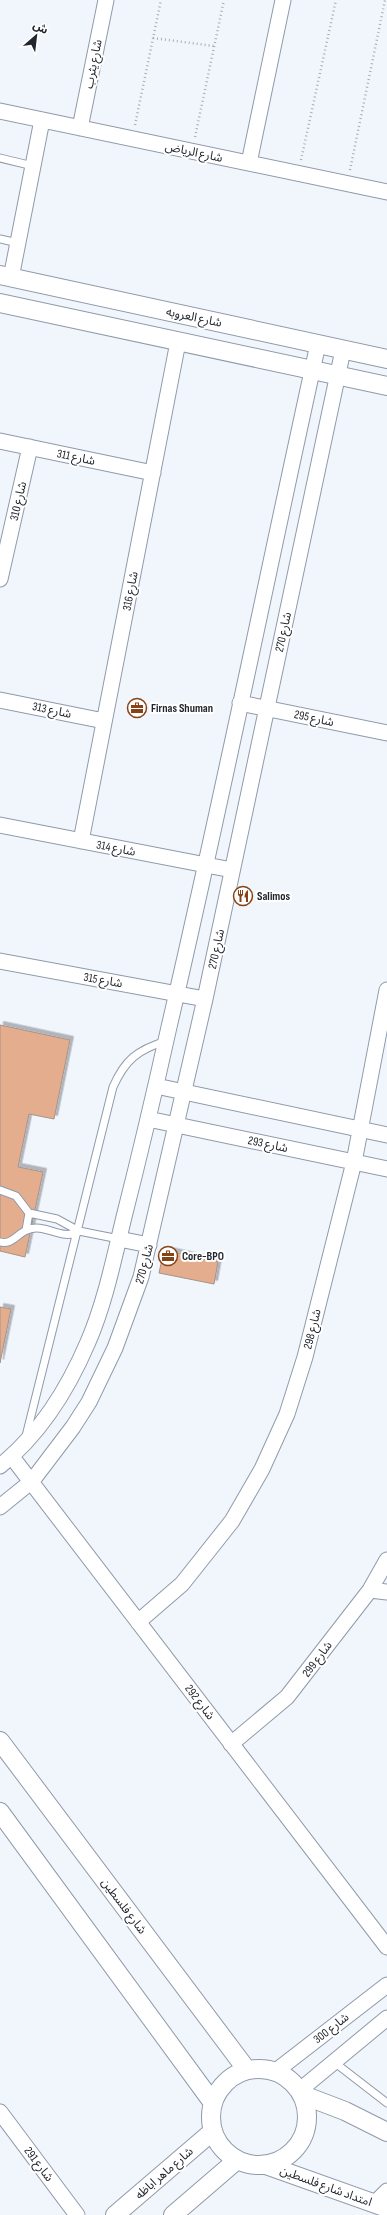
<svg xmlns="http://www.w3.org/2000/svg" width="387" height="2215" viewBox="0 0 387 2215" font-family="'Sofia Sans Condensed','Noto Sans Arabic',sans-serif">
<defs>
<filter id="shadow"><feDropShadow dx="3.5" dy="-3.5" stdDeviation="0" flood-color="#0004"/></filter>
</defs>
<rect width="100%" height="100%" fill="#f1f6fd"/>
<path fill="#e3ad8e" stroke="#a69389" filter="url(#shadow)" d="M0 1025 70 1040 54 1119 29 1114 18 1167 43 1172 25 1257 0 1251Z
M164 1250 218 1262 214 1284 159 1273Z
M0 1307 11 1309 0 1363Z"/>
<g fill="none" stroke-linecap="round" stroke-linejoin="round">
<defs>
<path id="service" d="M0 158 33 166
M0 239 18 243
M0 1190 16 1196 29 1213 57 1219 79 1231C62 1242 45 1222 27 1230 17 1234 12 1245 0 1242
M26 1230 29 1213
M79 1231 119 1239
M26 1436 113 1087C125 1060 137 1050 166 1041
M334 2062 387 2103"/>
<path id="minor" d="M0 111 387 192
M80 128 106 0
M249 163 283 0
M11 278 42 120
M0 441 153 473
M0 579 30 447
M0 700 104 721
M240 703 387 733
M0 825 232 870
M81 841 178 342
M0 961 205 999
M156 1086 387 1135
M148 1119 387 1169
M119 1239 149 1245
M12 1457 387 1947
M0 1466C40 1434 68 1389 88 1342 105 1303 114 1258 124 1217 140 1154 155 1090 169 1027 222 800 268 571 318 344
M0 1507 32 1481 73 1427 89 1402 115 1348 141 1277 205 999 343 350
M370 1590 387 1592
M138 1622 182 1584 232 1521 262 1469 287 1414 305 1357 354 1162 387 990
M231 1744 287 1697 370 1590 387 1560
M276 2071 387 1985
M300 2090 387 2018
M0 2112 77 2215
M374 2204 387 2191"/>
<path id="tertiary" d="M0 275 387 359
M0 303 387 386
M0 1741 247 2070
M0 1812 213 2103
M211 2117a48 48 0 1 1 96 0a48 48 0 1 1-96 0Z
M303 2095 345 2111 387 2132
M266 2165 387 2208
M115 2215 213 2131
M173 2215 237 2160"/>
</defs>
<use href="#service" stroke="#909aab" stroke-width="9"/>
<use href="#minor" stroke="#909aab" stroke-width="17"/>
<use href="#tertiary" stroke="#909aab" stroke-width="20"/>
<path stroke="#a8adb4" stroke-width="2.5" stroke-dasharray="1 3" stroke-linecap="butt" d="M153 38 214 46
M135 125 161 0
M195 137 224 0
M301 160 336 0
M350 170 385 0"/>
<use href="#service" stroke="#fff" stroke-width="7"/>
<use href="#minor" stroke="#fff" stroke-width="15"/>
<use href="#tertiary" stroke="#fff" stroke-width="18"/>
</g>
<defs>
<symbol id="office-ring" viewBox="-11 -11 22 22"><circle r="9.5" fill="#fff" stroke="#874315" stroke-width="1.5"/><path d="M-6-3h4V-5.5h4V-3h4V5H-6ZM-1-4.5V-3h2v-1.5ZM-6 0V1H6V0Z" fill="#874315"/></symbol>
<symbol id="restaurant-ring" viewBox="-11 -11 22 22"><circle r="9.5" fill="#fff" stroke="#874315" stroke-width="1.5"/><path d="M-5-6h1v4h1v-4h1v4h1v-4h1v5L-1.5 .5V6h-2V.5L-5-1ZM5-6V6H3V1.5H1.5Q1.5-4 5-6Z" fill="#874315"/></symbol>
</defs>
<g fill-rule="evenodd">
<use href="#office-ring" x="126" y="697" width="22" height="22"/>
<use href="#restaurant-ring" x="232" y="885" width="22" height="22"/>
<use href="#office-ring" x="157" y="1245" width="22" height="22"/>
</g>
<g text-anchor="middle" stroke-width="4" stroke-linejoin="round" paint-order="stroke">
<g font-size="12" fill="#21252c" stroke="#fff">
<text transform="translate(93 64) rotate(-79)" y="4">شارع يثرب</text>
<text transform="translate(194 152) rotate(12)" y="4">شارع الرياض</text>
<text transform="translate(194 317) rotate(12)" y="4">شارع العروبه</text>
<text transform="translate(76 457) rotate(12)" y="4">شارع 311</text>
<text transform="translate(18 501) rotate(-77)" y="4">شارع 310</text>
<text transform="translate(130 591) rotate(-79)" y="4">شارع 316</text>
<text transform="translate(283 632) rotate(-78)" y="4">شارع 270</text>
<text transform="translate(52 710) rotate(12)" y="4">شارع 313</text>
<text transform="translate(314 718) rotate(12)" y="4">شارع 295</text>
<text transform="translate(116 848) rotate(11)" y="4">شارع 314</text>
<text transform="translate(216 949) rotate(-78)" y="4">شارع 270</text>
<text transform="translate(103 980) rotate(10)" y="4">شارع 315</text>
<text transform="translate(268 1144) rotate(12)" y="4">شارع 293</text>
<text transform="translate(144 1264) rotate(-75)" y="4">شارع 270</text>
<text transform="translate(312 1329) rotate(-76)" y="4">شارع 298</text>
<text transform="translate(317 1659) rotate(-53)" y="4">شارع 299</text>
<text transform="translate(200 1702) rotate(53)" y="4">شارع 292</text>
<text transform="translate(124 1906) rotate(53)" y="4">شارع فلسطين</text>
<text transform="translate(331 2028) rotate(-38)" y="4">شارع 300</text>
<text transform="translate(39 2164) rotate(53)" y="4">شارع 291</text>
<text transform="translate(164 2173) rotate(-41)" y="4">شارع ماهر اباظه</text>
<text transform="translate(326 2186) rotate(20)" y="4">امتداد شارع فلسطين</text>
</g>
<g font-size="12" font-weight="bold" fill="#21252c" stroke="#fff" text-anchor="start">
<text x="151" y="712">Firnas Shuman</text>
<text x="257" y="900">Salimos</text>
<text x="182" y="1260">Core-BPO</text>
</g>
</g>
<g transform="translate(36 36) rotate(28)" stroke="#ffffff" stroke-width="3" paint-order="stroke">
<path d="M0-3L7 15L0 10L-7 15Z" fill="#21252c"/>
<text y="-6" font-size="11" font-weight="bold" text-anchor="middle" fill="#21252c">ش</text>
</g>
</svg>
